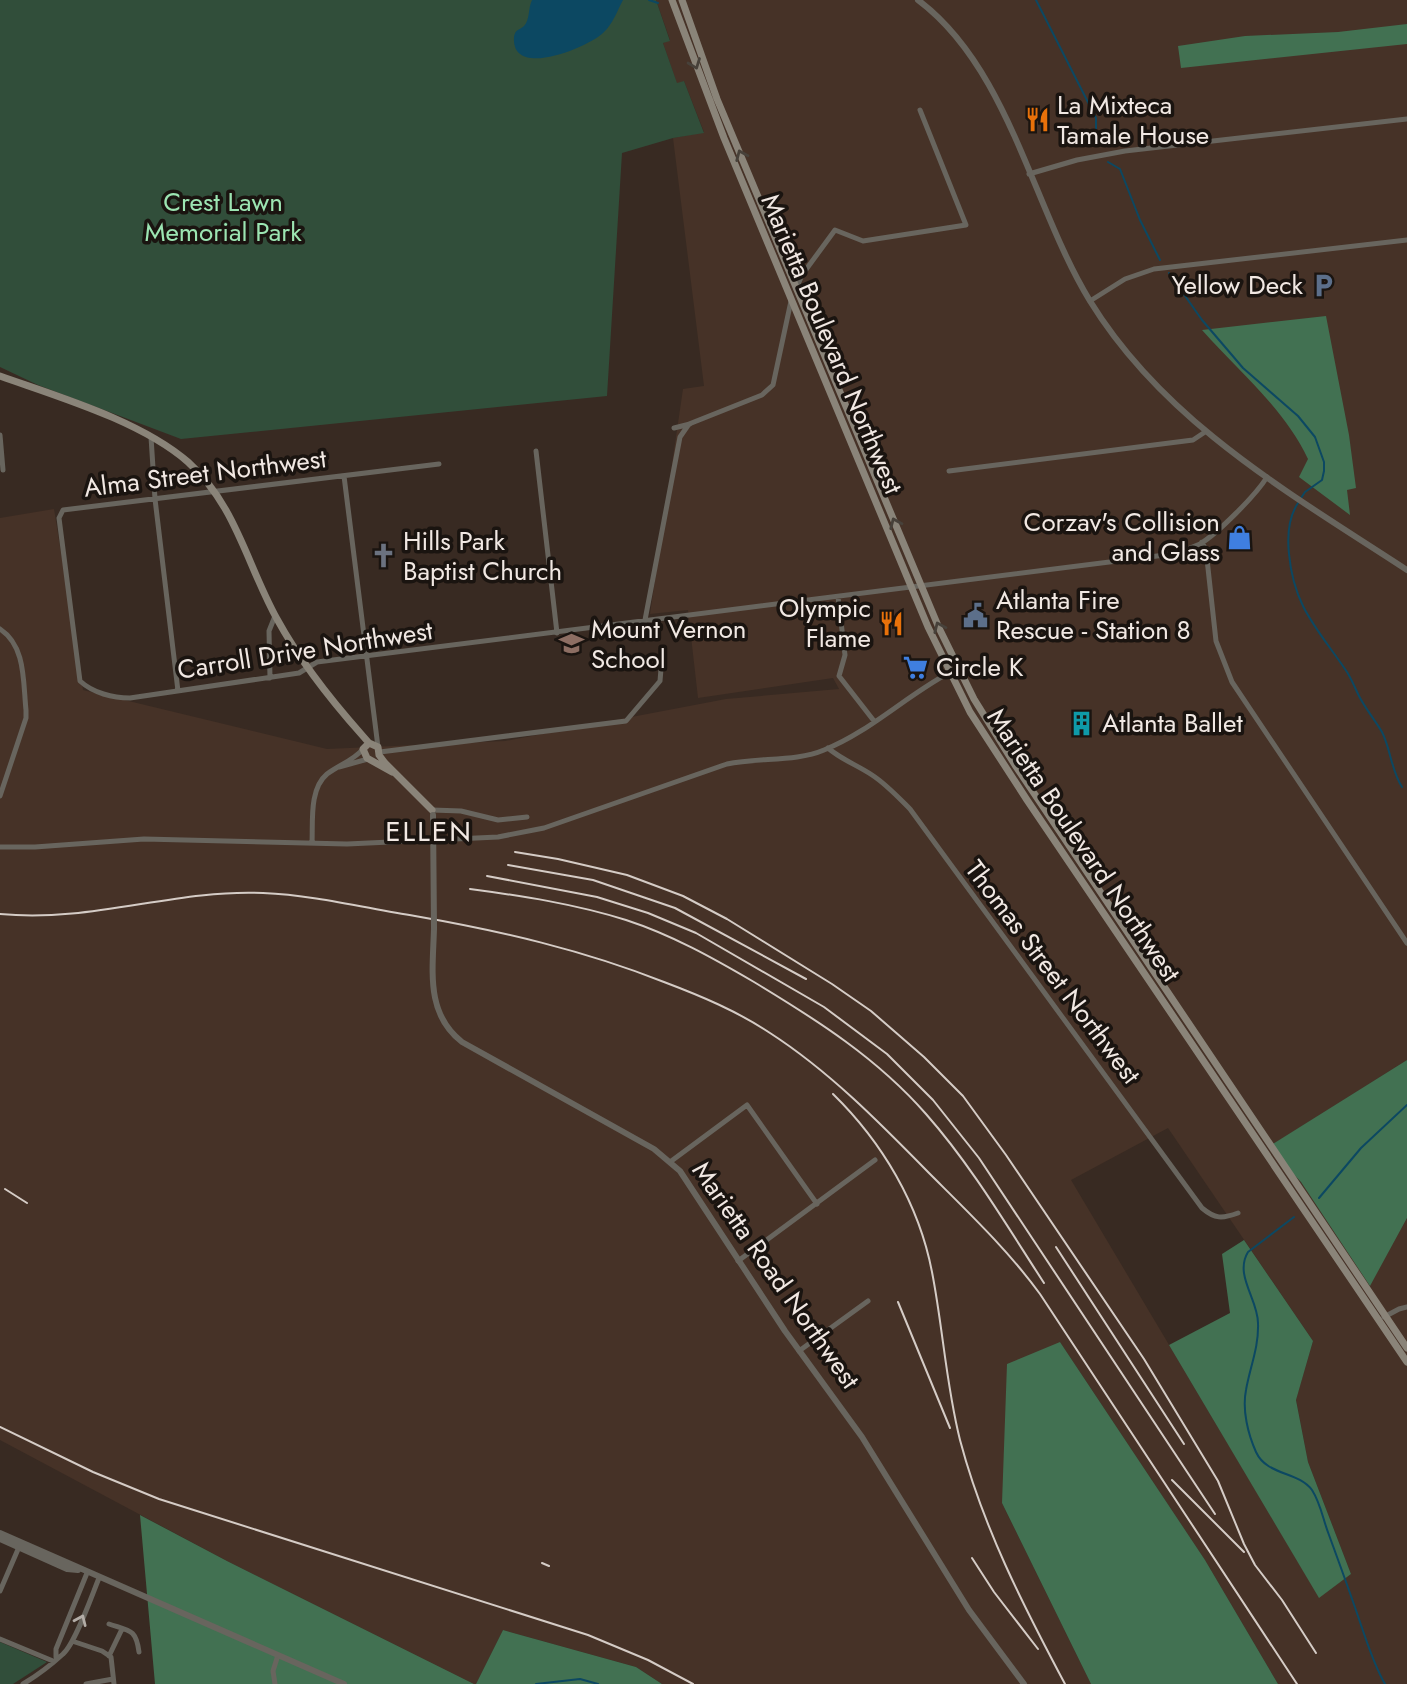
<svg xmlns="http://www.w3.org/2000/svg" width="1407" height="1684" viewBox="0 0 1407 1684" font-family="Jost,sans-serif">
<rect width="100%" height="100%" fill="#382a22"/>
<path fill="#463227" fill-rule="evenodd" d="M656 0H1407V1060L1269 1147 1301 1182 1370 1285 1407 1218V1684H1278L1205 1560 1060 1342 1002 1503 1091 1684H662L636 1667 503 1630 476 1684H474L227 1561 0 1440V518L54 509 83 690 327 749 505 741 726 699 839 689 833 678 698 698 688 610 650 614 683 389 704 386 673 138 704 132 684 81 677 84 663 43 670 40ZM1168 1128 1313 1341 1296 1399 1308 1462 1351 1574 1319 1597 1071 1180Z"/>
<path fill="#314e3a" d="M0 0H656L670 41 663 43 677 83 684 81 704 133 673 138 622 153 607 396 181 439 38 385 0 367Z
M0 1642 47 1662 13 1684H0Z"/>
<path fill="#427152" d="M1407 24V44L1181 68 1178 46 1245 36 1338 32Z
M1326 316 1349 435 1356 488 1347 490 1350 515 1299 477 1308 459C1284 408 1239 372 1202 330Z
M1407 1060V1218L1370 1286 1301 1182 1268 1147Z
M1244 1240 1313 1341 1296 1400 1308 1462 1351 1574 1319 1598 1169 1345 1230 1313 1222 1254Z
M1060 1342 1205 1560 1278 1684H1091L1002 1503 1007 1364Z
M140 1515 227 1561 474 1684H155Z
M503 1630 636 1667 662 1684H476Z"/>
<path fill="#0c4862" d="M532 0H623C617 11 613 24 603 33 588 47 511 80 514 37 515 29 520 30 524 26 530 20 528 8 532 0Z"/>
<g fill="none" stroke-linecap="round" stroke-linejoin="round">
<path stroke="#0c4862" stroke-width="2" d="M649 0 658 3
M1036 0 1096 118V146
M1108 162 1120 169 1140 220 1160 260
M1169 273 1202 320 1243 368 1298 416 1315 437 1324 462V471L1322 480 1305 492 1301 498
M1298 503C1288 518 1287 535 1289 554 1294 608 1318 629 1347 672 1352 680 1355 688 1359 696 1365 708 1375 720 1382 732 1391 750 1391 770 1402 787
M1319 1198 1361 1148 1407 1105
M1294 1217 1248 1252C1234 1275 1258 1299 1258 1323 1259 1347 1250 1367 1246 1390 1242 1410 1248 1434 1256 1452 1267 1476 1298 1471 1312 1490 1321 1504 1323 1520 1329 1535 1340 1565 1351 1595 1361 1625 1368 1645 1374 1665 1385 1684
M536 1684 580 1679 598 1684"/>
<path stroke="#68655e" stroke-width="5" d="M1029 174 1077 160 1125 151 1407 119
M796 289 802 275 835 230 863 241 966 225 920 110
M1090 301 1125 279 1154 269 1407 240
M674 428 690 424
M0 435 3 470
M151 437 155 499 178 691
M536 451 557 633
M439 464 63 510 59 518 80 681C93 693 113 698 130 698L299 673 317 662 1173 554C1183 551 1191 548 1200 544 1218 533 1256 495 1267 477
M949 471 1193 440 1205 432
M344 476 378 747
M1202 542 1206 550 1216 641 1232 682 1407 943
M838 597 845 655 839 676 874 721
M645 620 680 437 689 424 762 395 773 385 791 301
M0 629C26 646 23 682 26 710V718L0 796
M270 678 269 631 275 616
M828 748C842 760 857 765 872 775 886 784 898 797 910 809L1202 1208C1215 1219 1222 1219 1238 1213
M380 752 626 721 660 681 661 669
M339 767 368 759
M432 810 461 811 498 820 527 817
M312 843C313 822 309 789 327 774 339 765 354 760 363 749
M0 847H35L144 839 347 844 498 837 544 828 727 764C758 757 796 762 824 750 872 731 911 691 958 668
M670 1162 747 1105 817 1204
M738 1261 875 1160
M1384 1317 1399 1309 1407 1307
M799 1351 868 1301
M0 1591 19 1547
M109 1624C130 1631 136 1629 139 1652
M0 1639 53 1661
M72 1641 102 1651 111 1657 114 1684
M109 1656 122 1629
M56 1657V1649L87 1573
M23 1684C38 1675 51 1665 63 1654 75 1644 92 1595 99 1578
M86 1684 113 1679
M275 1684 273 1671 278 1655"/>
<path stroke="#68655e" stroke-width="6" d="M918 0C1009 68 1032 206 1090 301 1165 423 1291 494 1407 570
M434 928C433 970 425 1013 462 1042L654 1149 680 1171 785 1331 862 1437 969 1610 1024 1684
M0 1533 344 1684
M0 1539 67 1569 78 1570"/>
<path stroke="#8a8479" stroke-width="7" d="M672 0 724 138 928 627 970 712 1027 800 1407 1362
M682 0 717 99 939 628 974 699 1015 765 1407 1348
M0 376C59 397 141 421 188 462 236 505 247 565 277 619 300 661 330 699 362 735L369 743 378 747 379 755 385 763 432 810
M369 743 363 749 367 758 392 772"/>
<path stroke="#d5ccc6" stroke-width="2" d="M515 852 558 859 627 875 683 896 727 919 832 984 871 1011 924 1057 963 1096 1006 1155 1144 1359 1218 1481 1244 1544 1255 1565 1282 1600 1316 1653
M508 865 593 880 675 908 806 979
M487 876 597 897 648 913 696 933 824 1007 887 1054 933 1100 979 1158 1215 1514
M470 889C523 896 575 904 626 920 672 935 713 958 754 982 817 1020 877 1058 926 1114 971 1165 1007 1226 1044 1283
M0 914C93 923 173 889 263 893 314 895 365 908 415 916 501 931 583 950 664 982 701 996 737 1011 770 1033 829 1071 880 1123 929 1173 968 1212 1008 1250 1040 1294L1297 1684
M833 1094C882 1142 919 1204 932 1272 943 1328 946 1385 960 1440 983 1527 1023 1605 1065 1684
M5 1189 27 1203
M1056 1247 1184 1444
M898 1302 950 1428
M0 1427 93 1472 159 1499 588 1635 648 1660 693 1684
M1172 1480 1244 1552
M972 1558 994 1592 1038 1649
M542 1563 549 1566"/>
<path stroke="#68655e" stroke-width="6" d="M433 815 434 928"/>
</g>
<defs><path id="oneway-chevron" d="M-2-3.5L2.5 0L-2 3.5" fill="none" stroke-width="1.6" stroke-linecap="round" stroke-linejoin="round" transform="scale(1.75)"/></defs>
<g stroke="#47413a">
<use href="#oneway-chevron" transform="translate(695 64) rotate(69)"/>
<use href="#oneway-chevron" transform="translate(741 155) rotate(-113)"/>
<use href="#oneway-chevron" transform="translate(895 523) rotate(-113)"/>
<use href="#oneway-chevron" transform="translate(939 627) rotate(-114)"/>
</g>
<use stroke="#b3ada7" href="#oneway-chevron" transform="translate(81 1620) rotate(-66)"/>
<defs>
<symbol id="restaurant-bare" viewBox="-9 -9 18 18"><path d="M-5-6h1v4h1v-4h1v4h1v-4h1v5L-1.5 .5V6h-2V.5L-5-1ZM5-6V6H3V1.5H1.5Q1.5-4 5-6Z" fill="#e8710a" stroke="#1a1410" stroke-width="2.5" paint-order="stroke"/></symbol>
<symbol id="parking-bare" viewBox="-9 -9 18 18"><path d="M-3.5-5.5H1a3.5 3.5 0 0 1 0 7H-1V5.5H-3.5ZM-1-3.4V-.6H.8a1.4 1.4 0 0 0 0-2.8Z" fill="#5c6f8a" stroke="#1a1410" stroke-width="2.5" paint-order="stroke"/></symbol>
<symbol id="shop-bare" viewBox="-9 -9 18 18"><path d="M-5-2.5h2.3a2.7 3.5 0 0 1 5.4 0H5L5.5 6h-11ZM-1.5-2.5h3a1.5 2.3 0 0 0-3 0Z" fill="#3f7fe0" stroke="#1a1410" stroke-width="2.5" paint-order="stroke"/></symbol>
<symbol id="church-bare" viewBox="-9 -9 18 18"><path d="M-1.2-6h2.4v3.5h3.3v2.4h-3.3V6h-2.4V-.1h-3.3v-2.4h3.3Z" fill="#6b7280" stroke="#1a1410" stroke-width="2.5" paint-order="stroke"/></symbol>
<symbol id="civic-bare" viewBox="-9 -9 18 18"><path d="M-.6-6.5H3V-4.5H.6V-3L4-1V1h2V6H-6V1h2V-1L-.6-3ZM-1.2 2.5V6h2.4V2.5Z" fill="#5c6f8a" stroke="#1a1410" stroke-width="2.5" paint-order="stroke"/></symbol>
<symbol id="school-bare" viewBox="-9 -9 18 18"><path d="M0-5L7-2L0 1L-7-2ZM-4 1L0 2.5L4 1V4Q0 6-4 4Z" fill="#8d6e63" stroke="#1a1410" stroke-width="2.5" paint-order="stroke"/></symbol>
<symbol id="supermarket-bare" viewBox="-9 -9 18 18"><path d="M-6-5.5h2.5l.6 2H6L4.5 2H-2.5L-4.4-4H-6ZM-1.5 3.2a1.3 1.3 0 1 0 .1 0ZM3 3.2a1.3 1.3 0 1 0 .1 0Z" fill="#3f7fe0" stroke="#1a1410" stroke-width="2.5" paint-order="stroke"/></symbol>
<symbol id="building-bare" viewBox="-9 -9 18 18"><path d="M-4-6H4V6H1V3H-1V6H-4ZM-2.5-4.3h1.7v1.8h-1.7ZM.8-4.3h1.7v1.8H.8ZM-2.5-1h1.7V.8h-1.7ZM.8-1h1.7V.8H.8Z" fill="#0f9aa8" stroke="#1a1410" stroke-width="2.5" paint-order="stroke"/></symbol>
</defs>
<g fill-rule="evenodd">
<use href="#restaurant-bare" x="1020" y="102" width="35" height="35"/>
<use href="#parking-bare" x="1306" y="268" width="35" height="35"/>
<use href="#shop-bare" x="1222" y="520" width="35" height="35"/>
<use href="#church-bare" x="366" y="538" width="35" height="35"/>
<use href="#civic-bare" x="958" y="598" width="35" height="35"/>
<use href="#restaurant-bare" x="874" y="606" width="35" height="35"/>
<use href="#school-bare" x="554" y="626" width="35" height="35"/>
<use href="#supermarket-bare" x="898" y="650" width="35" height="35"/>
<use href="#building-bare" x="1064" y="706" width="35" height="35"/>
</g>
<g text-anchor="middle" stroke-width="7" stroke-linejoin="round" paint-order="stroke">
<g font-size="26" fill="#f1e8e3" stroke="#1a1410" text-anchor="start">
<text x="1057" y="114">La Mixteca<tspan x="1057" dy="30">Tamale House</tspan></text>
<text x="1303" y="294" text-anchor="end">Yellow Deck</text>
<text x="1220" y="531" text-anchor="end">Corzav's Collision<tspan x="1220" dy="30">and Glass</tspan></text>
<text x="403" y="550">Hills Park<tspan x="403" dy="30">Baptist Church</tspan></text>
<text x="996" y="609">Atlanta Fire<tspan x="996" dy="30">Rescue - Station 8</tspan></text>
<text x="871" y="617" text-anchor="end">Olympic<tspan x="871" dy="30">Flame</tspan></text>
<text x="591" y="638">Mount Vernon<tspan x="591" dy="30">School</tspan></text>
<text x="936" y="676">Circle K</text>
<text x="1102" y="732">Atlanta Ballet</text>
</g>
<g font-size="26" fill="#9ce5b2" stroke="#1a1410">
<text x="223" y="211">Crest Lawn<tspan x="223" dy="30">Memorial Park</tspan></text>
</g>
<g font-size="26" fill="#f1e8e3" stroke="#1a1410">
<text transform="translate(832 344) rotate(67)" y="9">Marietta Boulevard Northwest</text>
<text transform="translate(205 473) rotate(-7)" y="9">Alma Street Northwest</text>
<text transform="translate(305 650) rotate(-9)" y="9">Carroll Drive Northwest</text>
<text transform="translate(1084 845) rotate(56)" y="9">Marietta Boulevard Northwest</text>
<text transform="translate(1053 972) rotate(53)" y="9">Thomas Street Northwest</text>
<text transform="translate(776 1275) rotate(55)" y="9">Marietta Road Northwest</text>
</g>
<g font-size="28" letter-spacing="2" fill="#f1e8e3" stroke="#1a1410">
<text x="429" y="841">ELLEN</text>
</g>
</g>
</svg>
